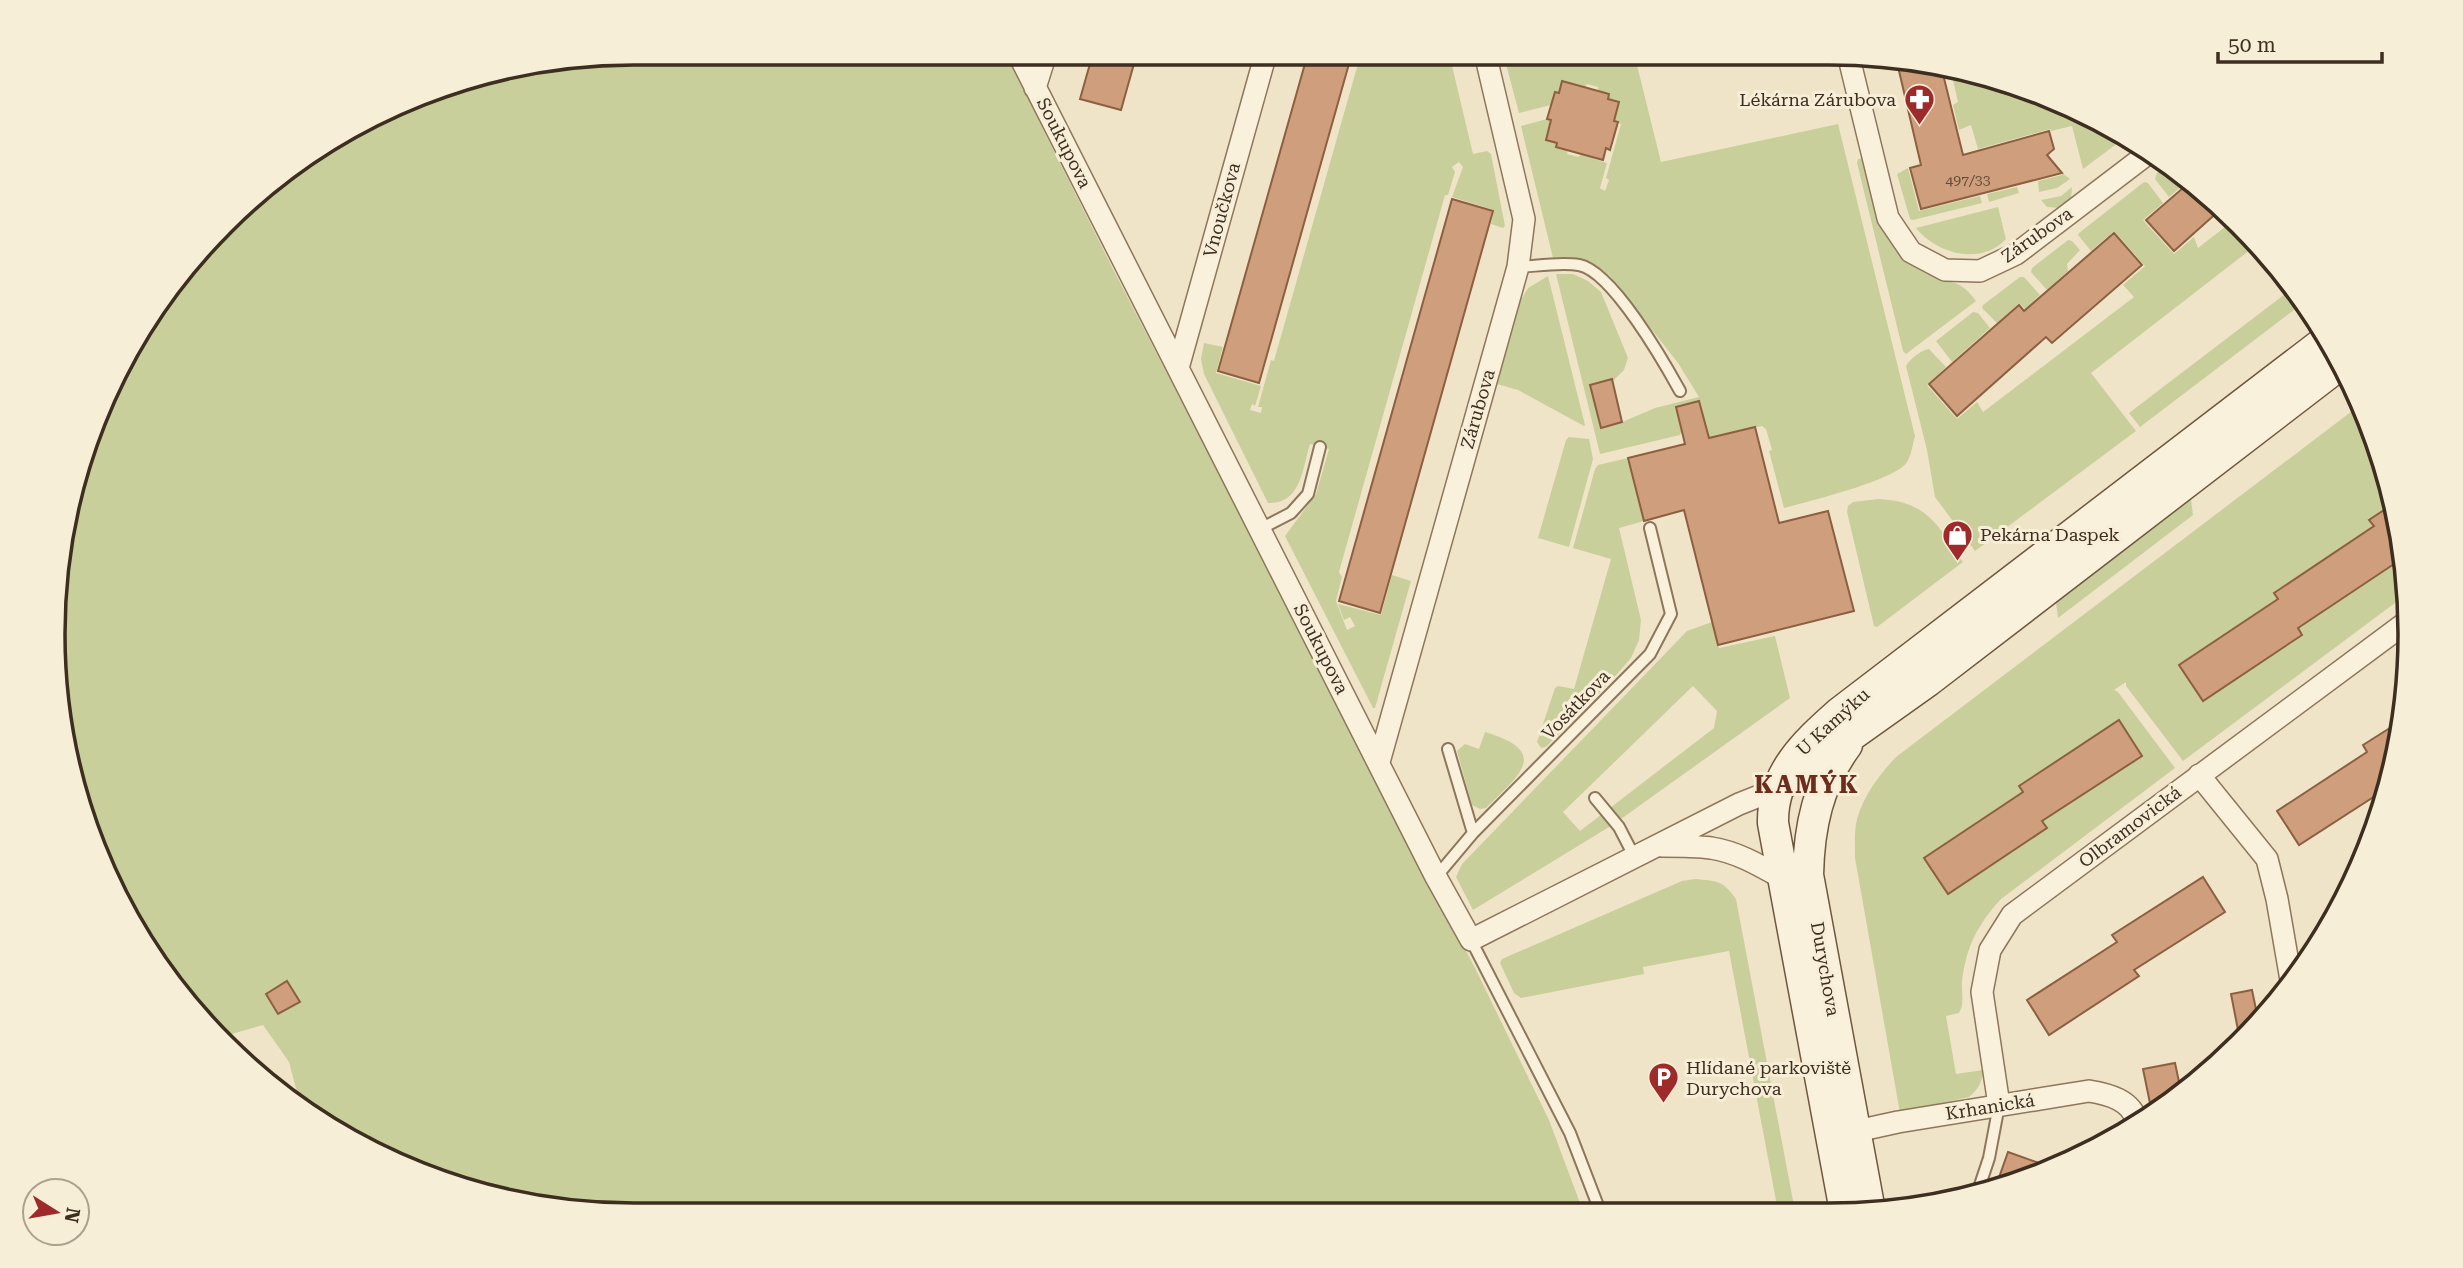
<svg xmlns="http://www.w3.org/2000/svg" width="2463" height="1268" viewBox="0 0 2463 1268" font-family="'Roboto Serif',serif">
<rect width="100%" height="100%" fill="#f0e4c8"/>
<path fill="#c9cf9b" fill-rule="evenodd" d="M634 53H1008L1046 135 1114 271 1476 970 1549 1120 1583 1211 596 1214 484 1196 377 1156 299 1100 289 1062 263 1025 218 1038 112 891 57 710 64 520 97 412 150 311 280 173 447 83ZM287 981 299 1002 278 1015 266 994Z
M1361 53H1449L1473 154 1487 151 1491 154 1505 226 1503 228 1491 224 1494 210 1452 197 1463 167 1459 162 1452 167 1455 172 1448 195H1445L1339 572 1342 577 1336 601 1347 630 1355 626 1350 617 1344 620 1338 604 1381 615 1392 575 1411 581 1375 708H1373L1285 536 1316 494 1329 449 1310 444C1302 470 1301 504 1268 503L1204 374 1201 359 1204 343 1223 347 1216 373 1261 386 1255 406 1252 404 1250 410 1261 413 1262 407H1258L1271 360 1274 361Z
M1503 53H1634L1661 162 1838 124 1915 436C1913 444 1911 456 1907 462 1896 480 1807 502 1784 508L1769 451 1772 450 1766 429 1762 426 1709 438 1699 401 1676 407 1682 430 1680 435 1600 454 1556 274H1573L1588 281 1601 292 1628 358 1624 370 1614 380 1590 385 1601 427 1622 422 1655 408 1699 397 1678 363 1609 275C1591 261 1576 255 1553 258L1521 126 1547 119 1551 120 1557 143 1568 150 1567 154 1579 157 1580 154 1607 163 1600 188 1605 191 1609 180 1606 178 1621 124 1614 121 1619 102 1608 99 1609 94 1598 91V87L1587 84 1585 88 1563 81 1559 93 1555 92 1551 105 1519 113Z
M1950 67C2010 77 2074 105 2126 137L2083 169 2072 126 2051 131 2050 129 1978 149 1971 125 1959 130 1953 105 1958 102Z
M1864 158C1875 201 1881 251 1926 273 1950 286 1958 276 1976 301L1906 354 1903 351 1857 163 1858 159Z
M2169 164 2190 179 2169 197 2155 179 2157 173Z
M1908 168 1919 211 1980 196 1982 203 1913 220 1910 219 1897 174Z
M2062 173 2070 179 2057 188 2039 192 2038 181 2062 175Z
M2144 182 2148 183 2163 203 2143 220 2174 254 2194 237 2198 248 2234 220 2259 243 2091 373 2136 431 1975 551 1935 497 1927 450 1906 366C1910 359 1921 350 1929 349L1946 367 1927 385 1957 419 1977 402 1983 412 2134 297 2123 285 2145 266 2114 231 2091 251 2078 235 2079 233Z
M2017 187 2019 193 1989 202 1987 194Z
M2072 187 2071 200 2060 208 2047 207 2041 200 2061 196Z
M1998 207 2006 239C1981 266 1937 254 1916 228Z
M2068 240 2072 241 2080 250 2067 264 2068 271 2047 290 2031 272 2032 268Z
M1548 276 1585 425 1584 426 1518 390 1497 384 1521 300 1528 288Z
M2020 277H2024L2040 295 2025 309 2019 303 1997 323 1982 308 1983 305Z
M2293 288 2303 303 2140 427 2129 413Z
M1973 312 1978 313 1990 328 1952 362 1936 341Z
M2360 405 2380 447 2393 504 2370 520 2374 526 2274 592 2278 599 2179 666 2203 701 2302 635 2298 628 2397 562 2393 555 2403 548 2407 594 2183 761 2126 686V682L2114 690 2118 692 2175 768 2001 899C1978 924 1966 947 1962 981 1961 991 1965 1004 1959 1013L1946 1016 1956 1074 1983 1070C1982 1082 1979 1089 1969 1097L1900 1113 1855 858C1855 846 1854 831 1857 819 1864 795 1879 775 1896 757ZM2118 720 2142 756 2042 821 2046 828 2019 785Z
M1569 437 1589 439 1593 459 1569 547 1538 538 1566 440Z
M1628 458 1644 521 1619 528 1641 620 1639 640 1631 658 1618 673 1546 747 1541 748 1537 742 1555 688 1558 686 1574 689 1611 559 1573 548 1595 469 1598 465Z
M1878 499C1927 501 1938 525 1963 562L1877 627 1874 626 1847 512 1848 506 1853 502Z
M2191 499 2193 515 2058 618 2056 602Z
M1712 622 1719 648 1775 636 1790 698 1614 824 1473 910 1456 877 1462 864 1687 631ZM1693 686 1717 711 1714 728 1580 831 1563 812Z
M1485 732C1552 752 1519 775 1486 808L1480 809 1472 805 1457 751 1465 744 1479 749Z
M1695 879C1716 881 1723 880 1736 899L1795 1211H1778L1729 951 1643 967 1644 974 1521 998 1514 993 1500 963 1502 959 1682 881Z"/>
<path fill="#cf9f7d" stroke="#8d5f41" stroke-width="2" d="M1093 53H1137L1121 110 1080 99Z
M1308 53H1352L1259 383 1218 371Z
M1896 58 1941 66 1963 155 2049 131 2054 149 2047 155 2062 173 1921 209 1910 168 1921 165Z
M1562 81 1609 94 1608 99 1619 102 1614 121 1618 122 1610 150 1606 148 1603 160 1556 147 1557 143 1546 140 1551 120 1547 119 1555 92 1559 93Z
M2191 181 2221 209 2174 251 2146 220Z
M1452 199 1493 211 1380 613 1339 601Z
M2114 233 2142 265 2052 343 2046 337 1957 416 1929 384 2019 305 2024 311Z
M1612 379 1622 422 1601 428 1590 385Z
M1699 401 1709 438 1755 427 1779 523 1828 511 1854 611 1718 645 1684 510 1644 521 1628 458 1685 444 1676 407Z
M2393 504 2403 548 2393 555 2397 562 2298 628 2302 635 2203 701 2179 665 2278 599 2274 593 2374 526 2369 520Z
M2119 720 2142 756 2042 821 2047 828 1948 894 1924 858 2023 792 2019 786Z
M2401 721 2392 774 2384 779 2389 787 2299 845 2277 811 2367 752 2363 745Z
M2203 877 2225 912 2134 970 2139 976 2049 1035 2027 1000 2117 942 2112 935Z
M287 981 300 1002 278 1014 266 994Z
M2252 990 2259 1024 2238 1030 2231 994Z
M2175 1063 2182 1096 2152 1113 2143 1069Z
M2008 1152 2056 1169 1996 1186Z"/>
<g fill="none" stroke-linecap="round" stroke-linejoin="round">
<defs>
<path id="lane" d="M1518 267C1537 266 1560 262 1579 265 1612 271 1664 362 1680 391
M1260 529 1291 513 1308 494 1320 447
M1448 749 1473 833
M1595 798 1619 827 1635 858
M1436 877 1473 833 1650 654 1671 614 1650 528
M1471 940 1570 1133 1600 1211
M1978 1191 1989 1158 1999 1105"/>
<path id="street" d="M1018 53 1436 877 1471 940 1739 804 1777 789
M1848 54 1888 218 1911 252 1945 270 1980 271 2016 254 2150 152
M1035 88 1046 53
M1178 368 1266 53
M1379 762 1518 267 1524 219 1485 53
M2199 775 2267 859 2277 899 2291 980
M1662 846C1678 846 1695 846 1711 848 1737 852 1759 865 1782 878
M1999 1105 1982 992 1990 950 2012 915 2408 621
M1843 1134 1898 1122 2089 1091C2108 1094 2132 1100 2137 1122"/>
<path id="secondary" d="M1847 745C1818 784 1809 827 1808 875L1870 1211
M1786 782 1928 681 2342 363
M1845 1211 1773 823C1772 774 1804 744 1839 713L2329 338"/>
</defs>
<use href="#lane" stroke="#8d765c" stroke-width="14"/>
<use href="#street" stroke="#8d765c" stroke-width="24"/>
<use href="#secondary" stroke="#6f573f" stroke-width="33"/>
<use href="#lane" stroke="#faf1dc" stroke-width="10"/>
<use href="#street" stroke="#faf1dc" stroke-width="21"/>
<use href="#secondary" stroke="#faf1dc" stroke-width="30"/>
</g>
<defs>
<symbol id="pharmacy-pin" viewBox="-11 -11 22 30"><path d="M0 17L-7.5 6A9.5 9.5 0 1 1 7.5 6Z" fill="#9e2a2b" stroke="#f7eed8"/><path d="M-2-6h4v4h4v4h-4v4h-4v-4h-4v-4h4Z" fill="#fff"/></symbol>
<symbol id="shop-pin" viewBox="-11 -11 22 30"><path d="M0 17L-7.5 6A9.5 9.5 0 1 1 7.5 6Z" fill="#9e2a2b" stroke="#f7eed8"/><path d="M-5-2.5h2.3a2.7 3.5 0 0 1 5.4 0H5L5.5 6h-11ZM-1.5-2.5h3a1.5 2.3 0 0 0-3 0Z" fill="#fff"/></symbol>
<symbol id="parking-pin" viewBox="-11 -11 22 30"><path d="M0 17L-7.5 6A9.5 9.5 0 1 1 7.5 6Z" fill="#9e2a2b" stroke="#f7eed8"/><path d="M-3.5-5.5H1a3.5 3.5 0 0 1 0 7H-1V5.5H-3.5ZM-1-3.4V-.6H.8a1.4 1.4 0 0 0 0-2.8Z" fill="#fff"/></symbol>
</defs>
<g fill-rule="evenodd">
<use href="#pharmacy-pin" x="1902" y="82" width="35" height="47"/>
<use href="#shop-pin" x="1940" y="518" width="35" height="47"/>
<use href="#parking-pin" x="1646" y="1060" width="35" height="47"/>
</g>
<g text-anchor="middle" stroke-width="6" stroke-linejoin="round" paint-order="stroke">
<g font-size="14" fill="#624a37">
<text x="1968" y="185">497/33</text>
</g>
<g font-size="18" fill="#3d2e20" stroke="#f7eed8" text-anchor="start">
<text x="1896" y="106" text-anchor="end">Lékárna Zárubova</text>
<text x="1980" y="541">Pekárna Daspek</text>
<text x="1686" y="1074">Hlídané parkoviště<tspan x="1686" dy="21">Durychova</tspan></text>
</g>
<g font-size="18" fill="#3d2e20" stroke="#f7eed8">
<text transform="translate(1064 143) rotate(63)" y="6">Soukupova</text>
<text transform="translate(1222 210) rotate(-75)" y="6">Vnoučkova</text>
<text transform="translate(2037 235) rotate(-35)" y="6">Zárubova</text>
<text transform="translate(1478 409) rotate(-74)" y="6">Zárubova</text>
<text transform="translate(1321 649) rotate(63)" y="6">Soukupova</text>
<text transform="translate(1576 705) rotate(-46)" y="6">Vosátkova</text>
<text transform="translate(1833 722) rotate(-42)" y="6">U Kamýku</text>
<text transform="translate(2130 827) rotate(-37)" y="6">Olbramovická</text>
<text transform="translate(1825 969) rotate(80)" y="6">Durychova</text>
<text transform="translate(1990 1107) rotate(-9)" y="6">Krhanická</text>
</g>
<g font-size="24" font-weight="bold" letter-spacing="2" fill="#6b2e1e" stroke="#f7eed8">
<text x="1807" y="793">KAMÝK</text>
</g>
</g>
<path d="M0 0H2463V1268H0ZM634 65H1829A569 569 0 0 1 2398 634V634A569 569 0 0 1 1829 1203H634A569 569 0 0 1 65 634V634A569 569 0 0 1 634 65Z" fill="#f7eed8" fill-rule="evenodd"/>
<path fill="none" stroke="#3d2e20" stroke-width="3.5" d="M634 65H1829A569 569 0 0 1 2398 634V634A569 569 0 0 1 1829 1203H634A569 569 0 0 1 65 634V634A569 569 0 0 1 634 65Z"/>
<g transform="translate(56 1212) rotate(101)"><circle r="33" fill="#f7eed8" stroke="#ada18e" stroke-width="2"/>
<path d="M0-5L12 26L0 18L-12 26Z" fill="#9e2a2b"/>
<text y="-10" font-size="19" font-weight="bold" text-anchor="middle" fill="#3d2e20">N</text>
</g>
<path d="M2218 52v10h164v-10" fill="none" stroke="#3d2e20" stroke-width="3.5"/>
<text x="2228" y="52" font-size="21" fill="#3d2e20" stroke="#f7eed8" stroke-width="5" paint-order="stroke">50 m</text>
</svg>
